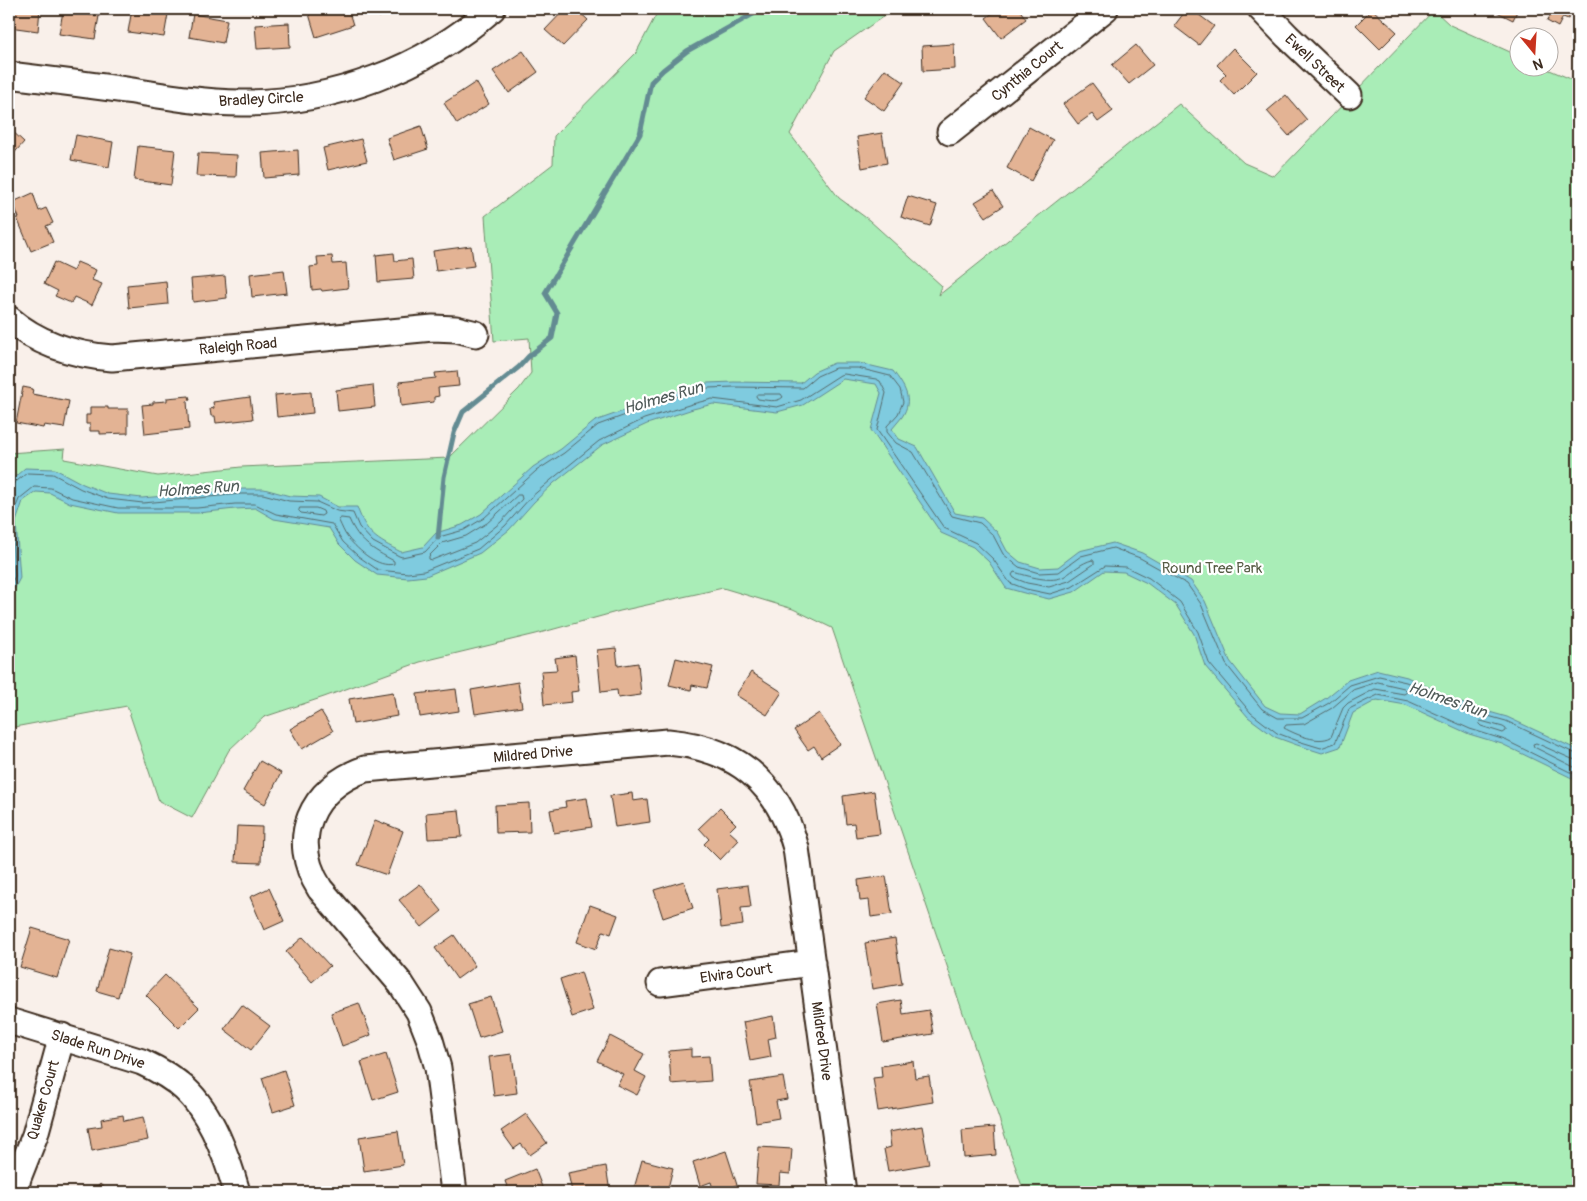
<svg xmlns="http://www.w3.org/2000/svg" width="1587" height="1201" viewBox="0 0 1587 1201" font-family="Pangolin,sans-serif">
<rect width="100%" height="100%" fill="#f9f0ea"/>
<filter id="ink" filterUnits="userSpaceOnUse"><feTurbulence type="fractalNoise" baseFrequency=".02" numOctaves="2"/><feDisplacementMap in="SourceGraphic" scale="10" xChannelSelector="R" yChannelSelector="G"/><feConvolveMatrix kernelMatrix="1 2 1 2 8 2 1 2 1" color-interpolation-filters="sRGB"/></filter>
<g filter="url(#ink)">
<path fill="#a9edb7" stroke="#728c6a" d="M659 9H894L834 51 790 134 839 198 869 220 942 286 939 295 1179 104 1244 163 1274 176 1434 10 1450 25 1519 56 1520 68H1545L1578 82V1192H1024L832 628 793 609 723 588 620 611 536 634 420 662 324 697 264 717 229 750 192 818 159 801 127 706 9 728V453L65 449 64 459 158 476 241 467 449 458 519 389 531 373 529 338 494 341 485 216 553 164 554 136 636 53Z"/>
<path fill="#7fcbdf" stroke="#648b92" d="M834 363H859L893 371C904 386 914 399 902 417 899 421 895 425 892 429L899 439 917 447 955 513 982 518 997 532 1007 551 1020 562 1040 568 1058 567 1079 551 1113 543 1142 553 1191 581 1205 601 1230 661 1265 706 1280 713 1300 714 1326 698 1348 680 1378 670 1407 677 1468 706 1507 717 1578 750V781L1502 744 1469 734 1406 705 1377 700 1353 713 1340 747 1322 753 1297 745 1275 737 1248 717 1205 666 1194 634 1176 605 1147 583 1124 572 1104 571 1074 592 1049 599 1024 593 1006 588 989 562 973 547 941 533 871 430 881 393 876 384 843 379 803 405 777 412 713 404 693 409 647 424 602 445 554 483 534 502 509 530 480 553 426 576 408 578 377 575 355 560 339 544 329 528 274 519 255 508 235 509 198 513H118L70 503 50 493 36 492 23 501 16 522 20 578 9 599V482L25 468 55 469 83 484 108 494 142 498 241 489H264L290 496 319 497 338 507H357C367 535 376 539 401 552L423 547 436 533 462 525 481 514 533 467 561 449 595 421 677 392 707 383 734 382 801 383 814 372Z"/>
<g fill="none" stroke-linecap="round" stroke-linejoin="round">
<path stroke="#566a6b" stroke-width="1" d="M758 394H781L783 397C777 403 766 400 758 399L756 396Z
M9 485 13 484 27 473 53 474 81 489 108 499 143 503 241 494H263L289 501 317 502 337 511 353 513 359 527 373 542 399 556 402 557 425 552 439 537 464 530 484 518 536 471 564 453 598 425 678 396 708 388 734 387 803 388 817 376 835 368H858L890 376 900 389 903 402 898 414 887 426V432L896 443 913 452 952 516 980 523 993 535 1003 554 1019 567 1039 573 1059 572 1081 556 1113 548 1140 558 1187 584 1201 604 1226 664 1262 709 1278 718H1302L1329 703 1350 685 1379 676 1406 682 1467 710 1506 721 1574 753 1578 754
M518 495H521L522 499 501 522 475 543 432 560 429 559V556L442 543 466 536 487 523Z
M300 508H316L323 511 324 514 321 516 301 513 299 511Z
M341 518 349 519C359 542 372 549 394 561V564C378 568 359 551 348 538 344 533 342 527 339 521Z
M1092 560 1094 561V564L1069 581 1049 587 1027 583 1014 578 1012 575 1014 572C1028 576 1052 584 1065 576 1074 570 1081 563 1092 560Z
M9 588 15 576 11 520 19 499 34 487 51 488 72 498 118 508H197L235 504H255L276 514 332 524 343 542 358 556 378 570 408 573 424 571 478 549 505 526 530 498 551 480 599 441 644 419 692 404 712 399 777 407 801 400 840 375 844 374 876 379 880 381 886 393 877 430 944 528 976 543 993 559 1010 583 1026 589 1050 594 1072 587 1105 566 1126 567 1149 578 1180 602 1198 632 1209 663 1251 713 1277 733 1298 741 1321 748 1335 743 1349 709 1378 695 1408 701 1470 729 1505 740 1578 776
M1378 682 1404 688 1406 690 1407 692 1404 694 1375 689 1348 703 1343 708 1331 737C1318 744 1297 735 1284 728L1286 725 1304 724 1332 708 1353 690Z
M1481 721 1503 727 1506 729V731L1503 733 1481 726 1479 724Z
M1578 760 1572 759 1536 743 1533 744 1534 747 1578 769"/>
<path stroke="#648b92" stroke-width="5" d="M438 538 444 477 454 433 463 412 519 367 529 356 552 338 557 313 545 293 640 134 651 82 663 70 687 51 762 9"/>
</g>
<path fill="#e3b394" stroke="#3b2a1e" d="M9 9H40L38 31 9 27Z
M132 9 168 14 164 37 128 32Z
M326 9H348L353 25 316 37 309 14Z
M376 9H403L379 17Z
M565 9H576L588 20 563 46 545 30Z
M998 9H1019L1026 19 1001 38 986 18Z
M1187 9H1191L1214 26 1199 45 1174 26Z
M1372 9 1397 32 1380 49 1356 25Z
M1491 9H1518L1513 20Z
M1544 9H1574L1568 19 1563 17 1558 27 1547 21 1552 13Z
M63 11 99 16 95 39 59 34Z
M193 14 227 20 223 43 189 37Z
M289 23 290 47 257 49 255 25Z
M954 44 955 69 923 71 922 46Z
M1136 45 1153 65 1129 84 1112 65Z
M1233 48 1257 72 1234 95 1220 80 1226 74 1217 65Z
M523 51 538 72 509 93 493 71Z
M885 69 904 82 884 111 864 97Z
M476 82 489 104 457 124 444 103Z
M1092 83 1113 111 1098 122 1092 114 1078 124 1063 104Z
M1286 95 1307 120 1289 136 1267 111Z
M421 126 428 149 394 160 387 138Z
M1029 127 1053 140 1031 181 1007 168Z
M9 128 24 142 9 159Z
M882 133 887 163 862 168 857 137Z
M76 135 113 142 109 167 71 160Z
M361 139 367 161 328 170 323 148Z
M138 146 175 150 171 185 134 180Z
M298 150 299 175 264 178 262 153Z
M198 153 237 155 236 177 196 176Z
M993 191 1003 206 986 217 975 202Z
M33 193 39 211 46 208 53 223 46 226 53 242 31 251 17 218H19L13 202Z
M908 196 937 205 930 226 901 217Z
M471 246 474 266 436 271 433 251Z
M394 253 395 261 412 259 414 279 378 282 376 255Z
M332 256 333 264 346 263 348 288 322 291 321 289 312 290 310 267 318 266 317 257Z
M54 262 73 271 77 262 96 270 92 280 102 284 92 305 74 297 71 303 55 296 58 291 44 284Z
M284 270 287 293 252 297 250 274Z
M225 276 227 298 193 302 191 279Z
M166 281 168 304 129 308 127 285Z
M457 371 459 386 438 388 439 396 434 397V402L401 406 399 382 436 378 435 373Z
M373 385 375 407 338 411 336 390Z
M23 387 33 389 32 394 69 401 64 428 44 425 43 428 16 423Z
M311 392 313 413 277 417 275 395Z
M189 396 190 400 187 401 189 429 145 434 142 405 153 404V402L167 401V398Z
M250 397 253 419 216 423 215 416H211L210 409 214 408 213 402Z
M90 407H108V409H128V433L100 434V431H90V424H86V415H90Z
M616 648 618 666 638 663 641 695 618 698 617 690 601 692 597 650Z
M575 655 579 691 571 692 572 702 544 705 541 671 557 670 555 658Z
M676 658 713 667 707 688 692 685 691 690 669 685Z
M751 672 782 692 767 715 736 695Z
M518 682 522 707 475 714 471 690Z
M456 689 459 711 420 717 417 694Z
M393 692 397 716 353 724 349 699Z
M321 711 333 731 302 749 290 729Z
M819 713 840 744 821 757 814 746 808 750 794 730Z
M260 761 281 773 265 804 243 791Z
M874 791 880 834 856 837 854 823 846 824 843 796Z
M632 793 633 801 647 799 650 822 615 827 610 796Z
M587 798 592 827 554 833 550 810 566 807 565 801Z
M529 803 530 832 496 833 495 805Z
M720 808 736 824 729 831 739 840 720 860 704 844 709 839 699 828Z
M459 810 462 837 428 839 426 813Z
M375 820 403 831 387 875 358 865Z
M237 826 262 827 261 863 235 862Z
M886 876 892 914 871 917 869 900 860 901 858 880Z
M684 881 693 908 663 918 654 890Z
M420 884 442 911 422 927 399 900Z
M748 885 751 907 741 908 743 925 721 928 717 889Z
M269 888 284 921 264 930 250 897Z
M590 905 618 915 611 934 603 931 596 949 577 942Z
M32 928 69 939 57 978 20 967Z
M454 935 475 966 457 979 435 948Z
M303 937 330 966 312 982 286 952Z
M895 938 902 984 872 989 865 943Z
M109 948 130 954 118 997 97 991Z
M581 972 593 1010 572 1017 560 979Z
M165 975 199 1008 179 1028 146 995Z
M491 997 502 1031 479 1038 468 1004Z
M901 1000 903 1014 929 1010 933 1034 883 1042 877 1004Z
M359 1003 371 1035 342 1046 331 1013Z
M242 1005 270 1026 251 1050 224 1029Z
M773 1016 776 1037 768 1039 771 1057 750 1061 743 1022Z
M610 1036 644 1054 635 1071 646 1077 637 1095 617 1085 623 1074 597 1061Z
M691 1049V1057L709 1056 711 1081 671 1084 669 1051Z
M386 1054 398 1092 373 1100 361 1062Z
M512 1054 517 1093 494 1096 489 1057Z
M913 1061 915 1078 929 1076 933 1102 878 1111 873 1078 882 1077 881 1066Z
M284 1070 295 1105 273 1112 262 1078Z
M783 1077 787 1099 776 1101 779 1118 756 1122 750 1082Z
M526 1114 547 1143 530 1155 521 1144 514 1149 501 1131Z
M123 1115 124 1121 143 1117 148 1140 92 1151 88 1128 102 1126 101 1119Z
M922 1126 929 1164 888 1171 884 1149 891 1147 889 1132Z
M994 1127 996 1155 964 1158 962 1130Z
M398 1131 403 1165 364 1171 359 1137Z
M759 1147 792 1149 790 1174 780 1173 779 1185 756 1184Z
M726 1151 737 1185 716 1192H714L711 1182 700 1186 693 1162Z
M642 1160 673 1168 668 1188 658 1186 657 1192H633Z
M606 1166 610 1192H572L568 1173Z
M535 1169 544 1192H509L505 1181Z
M100 1184 109 1192H93Z
M189 1188 190 1192H176Z"/>
<g fill="none" stroke-linecap="round" stroke-linejoin="round">
<defs>
<path id="minor" d="M1261 9 1287 36 1349 95
M9 75C50 80 91 85 133 91 169 97 205 103 242 103 332 103 424 69 492 9
M950 132 1105 9
M9 319C38 344 74 355 112 358L433 328 456 329 476 334
M660 983 812 963
M9 1021 142 1062C157 1069 172 1077 185 1089 212 1114 227 1157 237 1192
M15 1192 18 1178 35 1135 62 1036
M454 1192 438 1068 430 1040 419 1012 401 984 320 889C288 839 311 788 365 769L668 742C736 748 778 782 796 848L843 1192"/>
</defs>
<use href="#minor" stroke="#3b2a1e" stroke-width="29"/>
<use href="#minor" stroke="#fff" stroke-width="25"/>
</g>
</g>
<g text-anchor="middle" stroke-width="4.5" stroke-linejoin="round" paint-order="stroke">
<g font-size="15" fill="#3b2a1e" stroke="#fff">
<text transform="translate(1315 63) rotate(44)" y="5">Ewell Street</text>
<text transform="translate(1027 71) rotate(-39)" y="5">Cynthia Court</text>
<text transform="translate(261 99) rotate(-3)" y="5">Bradley Circle</text>
<text transform="translate(238 346) rotate(-5)" y="5">Raleigh Road</text>
<text transform="translate(533 754) rotate(-5)" y="5">Mildred Drive</text>
<text transform="translate(736 973) rotate(-8)" y="5">Elvira Court</text>
<text transform="translate(822 1041) rotate(82)" y="5">Mildred Drive</text>
<text transform="translate(98 1049) rotate(18)" y="5">Slade Run Drive</text>
<text transform="translate(43 1100) rotate(-74)" y="5">Quaker Court</text>
</g>
<g font-size="15" fill="#565b44" stroke="#fff">
<text x="1212" y="573">Round Tree Park</text>
</g>
<g font-size="16" font-style="italic" fill="#4f5a58" stroke="#fff">
<text transform="translate(663 397) rotate(-16)" y="6">Holmes Run</text>
<text transform="translate(198 488) rotate(-4)" y="6">Holmes Run</text>
<text transform="translate(1448 699) rotate(19)" y="6">Holmes Run</text>
</g>
</g>
<rect width="1587" height="1201" fill="none" stroke="#fff" stroke-width="30"/>
<rect x="15" y="15" width="1557" height="1171" fill="none" stroke="#3b2a1e" stroke-width="2" filter="url(#ink)"/>
<g transform="translate(1534 52) rotate(162)"><circle r="24" fill="#ffffff" stroke="#b1aaa5"/>
<path d="M0-4L9 19L0 12L-9 19Z" fill="#c8321e"/>
<text y="-8" font-size="14" font-weight="bold" text-anchor="middle" fill="#3b2a1e">N</text>
</g>
</svg>
